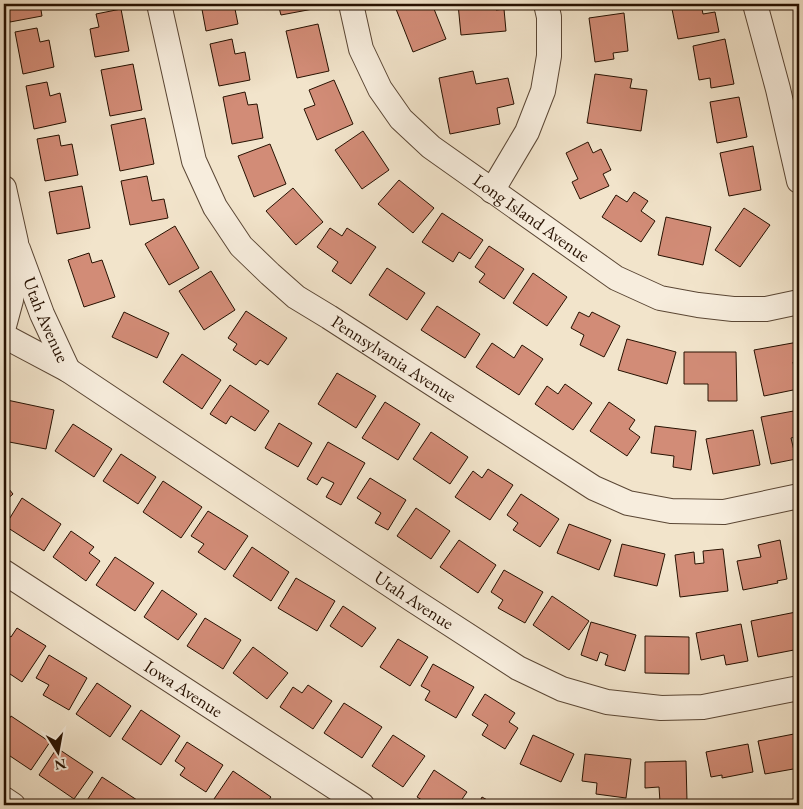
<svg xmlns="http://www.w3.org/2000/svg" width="803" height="809" viewBox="0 0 803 809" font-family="'EB Garamond',serif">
<rect width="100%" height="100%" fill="#f2e4cb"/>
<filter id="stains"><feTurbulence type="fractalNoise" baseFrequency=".004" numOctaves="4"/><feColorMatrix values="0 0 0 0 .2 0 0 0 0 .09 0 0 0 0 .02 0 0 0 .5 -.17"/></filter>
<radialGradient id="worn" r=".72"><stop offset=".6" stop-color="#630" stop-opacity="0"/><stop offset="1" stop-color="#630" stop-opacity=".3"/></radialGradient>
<path fill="#d28c77" stroke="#271101" d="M6 4H40L42 16 10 22Z
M201 4H234L238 24 206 31Z
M278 4H312L313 9 281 15Z
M410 4H432L446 39 413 52 396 9Z
M458 4H495L496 10 504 9 506 31 461 35Z
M671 4H701L703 14 715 12 719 32 678 39Z
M121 9 129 51 95 57 90 29 99 27 96 14Z
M624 13 628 51 613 53 614 59 595 62 589 18Z
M318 24 329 71 297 78 286 31Z
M37 28 40 42 49 40 54 67 23 74 15 32Z
M232 39 235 54 245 52 250 80 219 86 210 44Z
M725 39 734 84 711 88 710 78 699 80 693 46Z
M133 64 142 110 110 116 101 70Z
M473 71 476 84 508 78 514 104 497 108 500 124 450 134 439 78Z
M595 74 632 79 630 88 647 90 641 131 587 123Z
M334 80 353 124 317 140 304 109 315 105 309 90Z
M47 82 50 96 60 93 66 122 34 129 26 86Z
M245 92 248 105 257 104 263 138 232 144 223 97Z
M739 97 747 137 717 143 710 102Z
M145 118 154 164 120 171 111 125Z
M363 131 389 170 362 189 335 150Z
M59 135 61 146 72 144 78 175 45 181 37 139Z
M588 142 593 153 601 149 611 170 603 174 609 186 580 199 572 182 578 179 566 153Z
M270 144 286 184 254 197 238 156Z
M753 146 761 190 729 196 720 153Z
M147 176 152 201 164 199 168 218 130 225 121 181Z
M399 180 434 208 413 233 378 204Z
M82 186 90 228 57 234 49 192Z
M293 188 323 222 296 245 266 211Z
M634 192 648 201 641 211 655 221 641 242 602 217 616 195 627 202Z
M744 208 770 225 740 267 715 250Z
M442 213 483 240 470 259 459 252 453 262 422 242Z
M666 217 711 227 703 265 658 255Z
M175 226 199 268 169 285 145 244Z
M330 228 342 236 347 228 376 247 351 284 332 271 338 262 317 247Z
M489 246 524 269 504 299 479 282 485 274 475 267Z
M89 253 92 263 102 260 115 297 84 307 68 260Z
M387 268 425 293 407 320 369 295Z
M211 271 235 310 204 330 179 291Z
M533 273 567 297 547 326 513 303Z
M437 306 480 334 465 358 421 330Z
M246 311 287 338 268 365 260 360 256 365 233 350 237 344 228 338Z
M124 312 169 333 157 358 112 337Z
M579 312 589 317 592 312 620 326 604 357 580 345 584 335 571 328Z
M627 339 676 352 667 384 618 370Z
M798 342 799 349V360L793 362 798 389 764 396 754 350Z
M492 343 514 358 522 345 543 359 519 395 476 367Z
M684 352H736L737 401H708V384H684Z
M182 354 221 380 202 409 163 382Z
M337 373 376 396 356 428 318 404Z
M565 384 592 403 573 430 535 404 547 386 558 394Z
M230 385 269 411 255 431 231 416 226 424 210 414Z
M7 400 54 410 46 449 4 441V413Z
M385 402 420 424 398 460 362 438Z
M609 402 635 420 629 429 640 437 627 456 590 431Z
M799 410V436L791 438 796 459 771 464 761 417Z
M279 423 312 443 298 467 265 448Z
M73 424 112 449 94 477 55 451Z
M655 426 696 431 691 470 673 467 674 456 651 453Z
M753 430 760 465 713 474 706 439Z
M431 432 468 457 450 484 413 459Z
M328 442 365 463 341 505 326 497 334 483 322 477 317 485 307 479Z
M121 454 156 477 138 504 103 481Z
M488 469 513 485 490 520 455 497 473 471 482 478Z
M370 478 406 500 388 530 375 523 381 513 357 498Z
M163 481 202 507 181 538 143 512Z
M4 483 13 494 4 502Z
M521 494 559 519 540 547 513 530 518 523 507 515Z
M22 498 61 524 44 551 5 526Z
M416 508 450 531 431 559 397 536Z
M208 511 248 536 225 570 198 552 204 544 191 536Z
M569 524 611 540 599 570 557 553Z
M71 531 94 547 89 553 100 561 86 581 53 557Z
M799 539V568L794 540Z
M459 540 496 565 478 593 440 567Z
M780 540 787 579 777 581 778 583 743 590 737 561 761 557 758 545Z
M622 544 665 554 657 586 614 576Z
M252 547 289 572 271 601 233 576Z
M723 549 728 591 680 597 675 555 694 552 695 564 704 563 703 551Z
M115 557 154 583 135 611 96 585Z
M504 570 543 592 525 623 498 608 503 600 491 592Z
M296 578 335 601 317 631 278 608Z
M162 590 197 614 178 640 144 617Z
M552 596 589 621 569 650 533 625Z
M343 606 376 628 362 647 330 626Z
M796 612 799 628V649L758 657 751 621Z
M205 618 241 640 223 669 187 646Z
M591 622 636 635 625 671 605 665 608 655 600 652 597 661 581 655Z
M741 624 748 661 726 665 724 655 701 660 696 633Z
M17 628 46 646 22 682 4 670V632L11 637Z
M645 636 689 637V674L645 673Z
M398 639 428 657 410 686 380 667Z
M253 647 288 673 267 699 233 673Z
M49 655 87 678 69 710 43 695 49 685 36 678Z
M433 664 474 687 456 718 425 700 430 691 421 686Z
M97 683 131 706 110 737 76 714Z
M308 685 332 701 313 729 280 707 293 687 302 693Z
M485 694 515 713 509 722 518 728 505 749 482 735 488 725 472 715Z
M344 703 382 727 362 758 324 733Z
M141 710 180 736 161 765 122 739Z
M11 716 50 742 31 770 4 752V727Z
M799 733V768L765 774 758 741Z
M393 735 425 756 403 787 372 766Z
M533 735 574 754 561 782 520 764Z
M187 742 223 765 206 792 180 775 185 768 175 761Z
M748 744 753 772 722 778V775L711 777 706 752Z
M57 748 93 772 74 799 39 775Z
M585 754 631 759 626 798 596 794 597 783 582 781Z
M686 761 687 801 660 802 659 787 645 788V762Z
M434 770 467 792 458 805H430L417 797Z
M233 771 271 797 265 805H223L214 799Z
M102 777 140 802 138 805H84Z
M482 797 496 805H478Z"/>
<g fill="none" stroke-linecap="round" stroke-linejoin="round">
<defs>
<g id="minor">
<path id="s1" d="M159 4 194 161 215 207 241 246 270 274 296 297 329 317 594 488 628 503 671 511 724 512 799 496"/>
<path id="s2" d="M351 4 361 49 380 89 401 119 431 147 616 278 660 298 698 305 733 309H766L799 302"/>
<path d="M755 4 778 89 799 181"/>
<path d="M4 188 16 242 11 300 4 326"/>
<path d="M492 191 527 132 543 91 549 56V17L546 4"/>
<path id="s3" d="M18 249 42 314 68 370"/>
<path id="s4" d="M4 336 68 370 413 600 518 668 562 689 607 702 661 708 703 707 799 688"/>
<path id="s5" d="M4 572 362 805"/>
<path d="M4 799 13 805"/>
</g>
</defs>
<use href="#minor" stroke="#5a4634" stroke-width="26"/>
<use href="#minor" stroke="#f7eddd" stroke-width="24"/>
</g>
<g text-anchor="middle" stroke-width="4.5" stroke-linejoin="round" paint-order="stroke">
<g font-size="18" fill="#271101" stroke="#f7eddd">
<text dy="6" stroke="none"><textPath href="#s2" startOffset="291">Long Island Avenue</textPath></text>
<text dy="6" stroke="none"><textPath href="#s3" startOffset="76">Utah Avenue</textPath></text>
<text dy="6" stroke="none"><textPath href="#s1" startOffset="449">Pennsylvania Avenue</textPath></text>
<text dy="6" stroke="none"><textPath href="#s4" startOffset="488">Utah Avenue</textPath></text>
<text dy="6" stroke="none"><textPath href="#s5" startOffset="214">Iowa Avenue</textPath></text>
</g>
</g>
<rect width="803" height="809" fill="none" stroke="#f2e4cb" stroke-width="20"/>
<rect x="5" y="5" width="793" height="799" fill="none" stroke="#271101" stroke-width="2.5"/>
<rect x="10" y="10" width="783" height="789" fill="none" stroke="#271101"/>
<g transform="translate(58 752) rotate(169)" stroke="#f7eddd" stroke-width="4" paint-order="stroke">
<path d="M0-4L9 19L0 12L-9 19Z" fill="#271101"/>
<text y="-8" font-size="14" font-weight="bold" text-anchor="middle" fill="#271101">N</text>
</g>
<rect width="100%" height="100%" filter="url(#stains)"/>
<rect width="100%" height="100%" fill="url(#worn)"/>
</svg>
